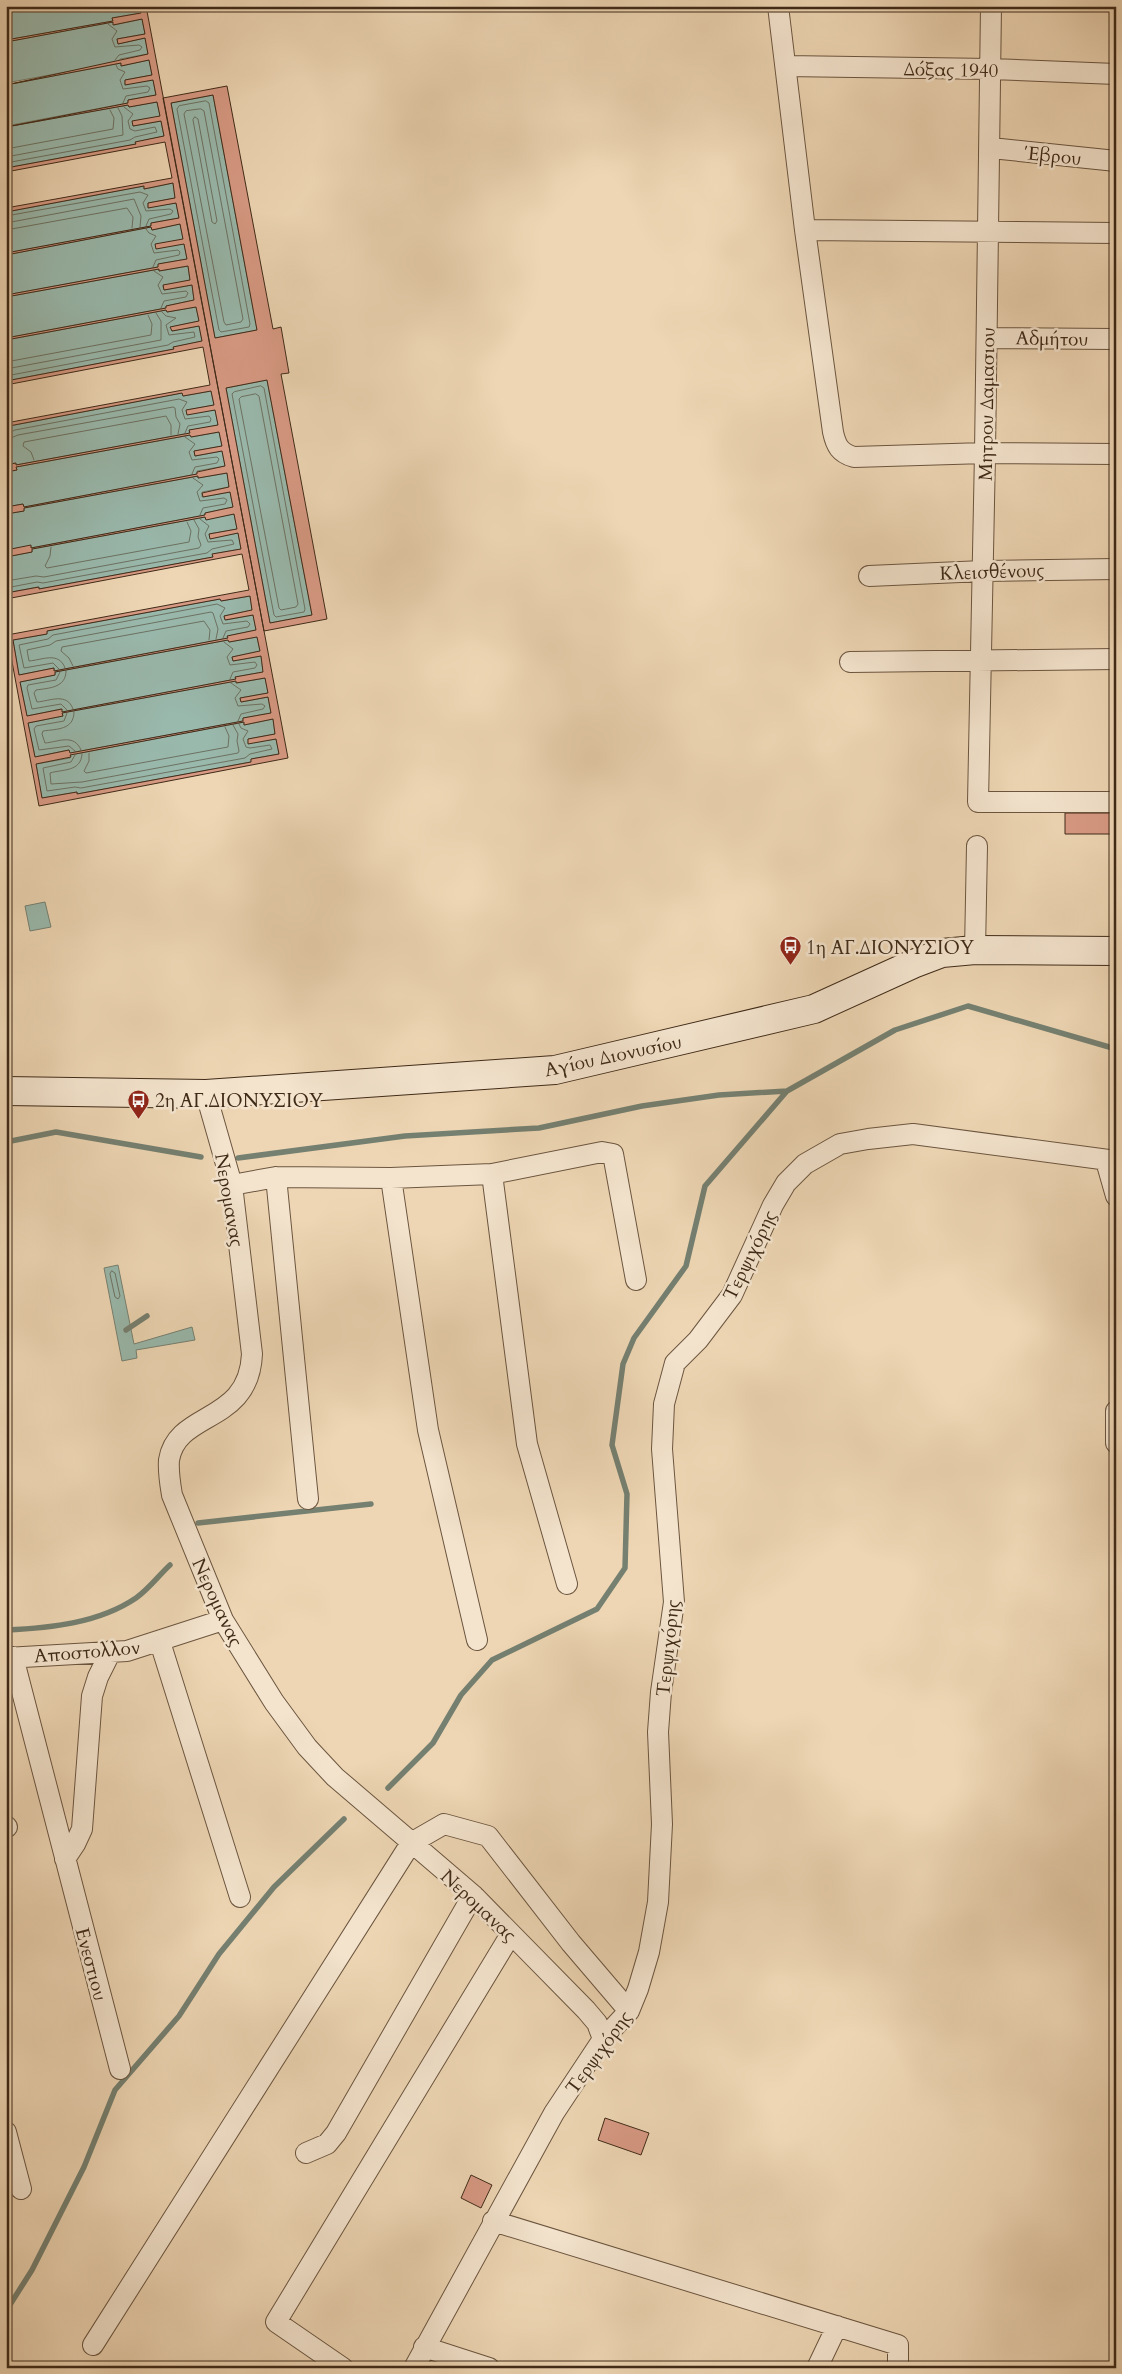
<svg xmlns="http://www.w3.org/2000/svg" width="1122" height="2374" viewBox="0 0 1122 2374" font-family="Cardo,serif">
<rect width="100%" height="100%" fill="#eed6b4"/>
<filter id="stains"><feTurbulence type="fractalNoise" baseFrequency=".004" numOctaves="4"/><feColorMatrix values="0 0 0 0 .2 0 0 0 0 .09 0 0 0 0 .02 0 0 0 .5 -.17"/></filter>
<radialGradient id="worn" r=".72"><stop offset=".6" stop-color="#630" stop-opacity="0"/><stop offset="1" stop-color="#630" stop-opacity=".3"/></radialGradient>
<path fill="#99b9ad" stroke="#758071" d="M6 6H140L141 13 112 18 113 21 6 40Z
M142 19 145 34 117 39 118 44 145 38 148 54 120 59V62L6 83V42L113 22 114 25Z
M149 60 152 75 125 80V84L153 80 156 95 128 100V103L6 126V85L121 63V66Z
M213 95 257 330 215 338 171 103Z
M157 102 160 116 133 126 161 121 164 136 136 142V144L6 168V127L128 105 129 107Z
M173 183 175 198 148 203V207L176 203 179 218 151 223V226L6 253V212L144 186V189Z
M180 224 187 259 159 264 158 267 6 295V255L151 227 152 230Z
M188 266 190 280 163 286 164 290 192 285 194 300 166 306V308L6 338V297L159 269V271Z
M196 307 199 321 171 327 172 331 199 326 202 341 174 347V349L6 381V340L166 310 167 312Z
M267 380 312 615 270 623 226 388Z
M211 391 214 405 187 410H215L218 425 189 431 190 433 16 465 15 463 6 465V429H9V426L182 393 183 396Z
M219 432 222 446 194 451 195 456 222 451 225 466 197 471V474L24 507 23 504 6 507V472L17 470 16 467 190 435 191 437Z
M227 473 229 487 202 492V497L230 492 233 507 205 513V515L31 548V546L6 550V514L24 511V508L198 476V478Z
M234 514 237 529 209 534 211 538 238 533 241 549 213 554V557L39 589 38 587 6 593V557L32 552V549L205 517 206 519Z
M250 596 252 610 224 616 226 620 253 615 256 630 228 636V638L54 671V668L19 675 13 640 47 634V631L220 599 221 601Z
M257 637 260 651 232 657 233 661 261 656 263 672 235 677 236 679 62 712 61 709 27 716 20 682 55 675V672L228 640 229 642Z
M265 678 268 693 240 698 241 702 268 697 271 713 243 718V721L70 753 69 750 35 757 28 723 63 716 62 713 236 681 237 683Z
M273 719 275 734 248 739V743L276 739 279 754 251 759V762L77 794V792L42 798 36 764 70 758V755L244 722V725Z
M45 902 51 927 30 931 25 906Z
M118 1265 134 1344 192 1327 195 1340 136 1350 137 1358 122 1361 104 1268Z"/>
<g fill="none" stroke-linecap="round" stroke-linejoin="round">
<path stroke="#6c7262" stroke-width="1" d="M108 24 117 31 112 39 115 47 139 45 142 47 140 50 119 55 115 60
M116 65 118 69 125 72 120 80 123 89 147 86 150 88 148 92 126 96 123 103
M206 101 209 103 250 324 249 327 221 332 219 330 177 109 179 106Z
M201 109 204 111 243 319 241 322 226 325 224 322 184 114 186 111Z
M195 117 198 119 217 221 215 224 212 222 193 120Z
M6 149 113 129 114 118 110 110
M6 157 123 135 122 116 118 108
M6 163 130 140 135 137 157 132 155 127 135 131 130 129 128 121 133 114 124 107
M6 216 140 192 148 195 143 203 146 211 170 209 173 211 171 214 149 219 146 226
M6 223 134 199 141 216 140 227
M146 229 149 233 156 236 151 244 154 253 178 250 180 252 179 255 156 260 153 267
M6 230 127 208 133 217 132 228
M154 271 163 277 158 285 162 294 186 291 188 293 186 297 164 301 161 308
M6 362 151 335 152 324 148 315
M6 369 161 340V321L156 313
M6 376 168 345 173 342 195 337 194 332 169 335 166 325 176 318 166 316 162 312
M261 386 264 388 305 609 304 612 276 617 274 615 232 394 234 392Z
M256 394 259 396 298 604 296 607 281 610 279 608 239 399 241 397Z
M6 434 15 430 179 399 187 402 182 410 185 419 209 416 211 419 210 422 188 426 185 433
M185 437 195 444 189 452 192 460 217 457 219 459 217 463 195 467 192 474
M6 440 18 435 173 407 175 408 176 417 180 424 178 434
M34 460 31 452 23 446 24 442 166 416 171 425V435
M193 478 203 485 197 492 200 501 224 498 227 500 225 504 203 508 200 515
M51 547 50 556 45 566 47 568 189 542 191 531 187 522
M6 581 36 576 44 577 199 548 201 545 198 537 199 529 194 520
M6 588 37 582 43 583 207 553 212 549 234 544 232 540 208 542 205 534 209 526 200 519
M224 642 233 649 227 657 230 665 255 662 257 665 255 668 233 672 230 679
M73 666 69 658 61 651 62 647 204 621 210 630 209 640
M65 668C59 651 42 660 29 661L27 650 50 645 56 641 211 612 213 613 218 629 216 639
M59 669 53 663 24 668 19 645 48 639 53 635 217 604 225 608 220 616 223 624 247 621 250 624 248 627 226 631 223 638
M66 671C66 688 49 688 36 690L34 693 37 702C50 701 67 692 73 709
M60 672 56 680 28 685 27 688 32 709 61 704 67 710
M231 683 241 690 235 698 238 706 262 704 265 706 263 709 241 714 238 721
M74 712C74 730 57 729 43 731L42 734 45 743C58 742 74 733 81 750
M67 713 64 721 36 726 34 729 39 750 69 746 75 751
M89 753V761L84 771 86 773 228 747 229 736 225 727
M82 754C81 772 63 769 50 773L51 784 82 782 238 753 239 751 237 741 238 734 233 725
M75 755 71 762 43 768 47 791 75 787 81 788 245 758 250 754 272 749 270 745 250 748 246 747 243 739 248 731 241 728 239 724
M112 1271 115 1273 120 1296 118 1299 115 1297 110 1274Z"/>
<path stroke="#758071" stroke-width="5.5" d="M6 1142 56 1132 201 1157
M238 1158 405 1136 539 1128 642 1106 719 1095 787 1091 895 1030 968 1006 1116 1049
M126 1330 147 1316
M198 1523 371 1504
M6 1630C51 1628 99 1623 136 1598 149 1589 159 1575 170 1565
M388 1788 433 1743 461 1695 492 1660 597 1609 625 1568 627 1494 612 1445 623 1364 634 1338 686 1266 705 1186 787 1091
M6 2311 32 2270 84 2167 115 2090 179 2016 219 1954 274 1887 344 1819"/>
</g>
<path fill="#d89a84" stroke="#3f2a18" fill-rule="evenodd" d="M140 6H146L288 758 39 806 7 635 249 590 242 554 6 599V593L39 587V589L213 557 212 554 241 549 238 533 210 539 209 534 237 529 234 514 206 520 205 517 32 549V552L6 557V550L31 545V548L205 515V513L233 507 230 492 203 497 202 493 229 487 227 473 198 478V476L24 508V511L6 514V507L23 504 24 507 197 474V472L225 466 222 451 195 456 194 451 222 446 219 432 191 437 190 435 16 467 17 470 6 472V465L16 463V465L190 433 189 430 218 425 215 410 187 415 186 410 214 405 211 391 183 396 182 393 9 426V429H6V423L210 385 203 347 6 385V381L174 349 173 347 202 341 199 326 172 331 170 327 199 321 196 307 167 312 166 310 6 340V338L166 308V306L194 300 192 285 164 290 163 285 190 280 188 266 159 271V269L6 297V295L158 267V264L187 259 184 244 156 249 155 244 183 239 180 224 152 230 151 227 6 255V253L151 226V223L179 218 176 203 148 208V203L175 198 173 183 144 189V186L6 212V208L172 178 165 142 6 172V168L136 144 135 142 164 136 161 121 133 126 132 121 160 116 157 102 129 107 128 105 6 127 128 103V100L156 95 153 80 125 85V80L152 75 149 60 121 66V63L6 85 148 54 145 38 118 44 117 39 145 34 142 19 113 25V22L6 42V40L113 21 112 18 141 13ZM250 596 252 610 224 616 225 620 253 615 256 630 227 636 228 638 54 671V668L19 675 13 640 47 634V631L220 599 221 601ZM257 637 260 651 232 657 233 661 261 656 263 672 235 677 236 679 62 712V709L27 716 20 682 55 675V672L228 640 229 642ZM265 678 268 693 240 698 241 702 268 697 271 713 243 718V721L70 753 69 750 35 757 28 723 63 716 62 713 236 681V683ZM273 719 275 734 248 739V744L276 739 279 754 251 759V762L77 794V792L42 798 36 764 71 757 70 755 244 722V725Z
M227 86 273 329 281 327 289 373 281 374 327 619 264 631 163 98ZM213 95 257 330 215 338 171 103ZM267 380 312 615 270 623 226 388Z
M1065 813H1111V834H1065Z
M605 2118 649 2133 641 2155 598 2140Z
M471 2175 492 2185 481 2208 461 2198Z"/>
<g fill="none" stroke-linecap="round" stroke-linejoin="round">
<defs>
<path id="street" d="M778 6 805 230 833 432C836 446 840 453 854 457L985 453 1116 454
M991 6 985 453 978 802H1116
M786 66 991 69 1116 74
M991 148 1116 161
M805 230 1116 233
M987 338 1116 339
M869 576 983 571 1116 569
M850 662 1116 659
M975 950 977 846
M206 1094 232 1185 252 1354C249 1425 177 1410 169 1460 168 1472 170 1483 172 1495L223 1620 274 1702 307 1747 335 1777 473 1895 586 2010 597 2023 603 2039
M1106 1161 1116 1196
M492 1174 527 1444 567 1584
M276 1177 308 1499
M391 1178 428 1430 477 1640
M232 1185 276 1177 391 1178 492 1174 602 1152 613 1154 636 1280
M1116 1411V1443
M160 1642 240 1897
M13 1657 120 2069
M6 1658 127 1651 223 1620
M6 1826 7 1827
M65 1859 75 1844 82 1829 92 1696 98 1677 111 1651
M6 2132 21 2189
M306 2153 327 2144 336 2133 473 1895
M493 2221 898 2345V2368
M93 2345 411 1843 444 1824 488 1836 571 1943 629 2011
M424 2347 489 2368
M343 2368 276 2322 511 1934
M414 2368 554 2113 603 2039 629 2011 638 1989 649 1952 658 1902 662 1824 658 1732 661 1692 674 1602 662 1449 664 1404 675 1363 698 1340 732 1295 773 1205 786 1183 805 1164 840 1144 868 1139 913 1134 1116 1161
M817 2368 837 2326"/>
<path id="secondary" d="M6 1091 206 1094 555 1070 814 1009 913 964 942 953 975 950 1116 951"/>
</defs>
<use href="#street" stroke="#6b553f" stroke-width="22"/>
<use href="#secondary" stroke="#3f2a18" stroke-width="30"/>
<use href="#street" stroke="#f4e4ce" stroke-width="20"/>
<use href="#secondary" stroke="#f4e4ce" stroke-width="28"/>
</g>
<defs>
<symbol id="bus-pin" viewBox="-11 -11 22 30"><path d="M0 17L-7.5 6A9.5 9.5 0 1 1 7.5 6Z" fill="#8f2418" stroke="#f4e4ce"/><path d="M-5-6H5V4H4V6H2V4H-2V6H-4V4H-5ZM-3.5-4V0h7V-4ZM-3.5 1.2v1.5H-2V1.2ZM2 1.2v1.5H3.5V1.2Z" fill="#fff"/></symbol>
</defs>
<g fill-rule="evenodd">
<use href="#bus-pin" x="778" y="934" width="25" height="34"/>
<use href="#bus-pin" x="126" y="1088" width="25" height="34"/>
</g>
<g text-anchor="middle" stroke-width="5" stroke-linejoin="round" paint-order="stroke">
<g font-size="19" fill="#3f2a18" stroke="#f4e4ce">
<text transform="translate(951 69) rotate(1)" y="7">Δόξας 1940</text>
<text transform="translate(1053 155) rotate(6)" y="7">Έβρου</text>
<text transform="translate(1052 338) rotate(1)" y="7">Αδμήτου</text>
<text transform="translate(986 404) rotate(-89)" y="7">Μητρου Δαμασιου</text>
<text transform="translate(992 571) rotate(-2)" y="7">Κλεισθένους</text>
<text transform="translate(613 1055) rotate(-12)" y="7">Αγίου Διονυσίου</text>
<text transform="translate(230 1200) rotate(80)" y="7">Νερομανας</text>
<text transform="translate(749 1255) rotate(-64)" y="7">Τερψιχόρης</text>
<text transform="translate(218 1602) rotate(65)" y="7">Νερομανας</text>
<text transform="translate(667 1648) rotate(-84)" y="7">Τερψιχόρης</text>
<text transform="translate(87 1651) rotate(-5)" y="7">Αποστολλον</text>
<text transform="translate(479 1905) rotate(43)" y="7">Νερομανας</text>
<text transform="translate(92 1964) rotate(75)" y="7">Ενεστιου</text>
<text transform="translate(598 2052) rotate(-54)" y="7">Τερψιχόρης</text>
</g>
<g font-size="19" fill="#3f2a18" stroke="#f4e4ce" text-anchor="start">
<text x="806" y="954">1η ΑΓ.ΔΙΟΝΥΣΙΟΥ</text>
<text x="155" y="1107">2η ΑΓ.ΔΙΟΝΥΣΙΟΥ</text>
</g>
</g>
<rect width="1122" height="2374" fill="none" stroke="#eed6b4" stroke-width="25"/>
<rect x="8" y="8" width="1107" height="2359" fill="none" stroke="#3f2a18" stroke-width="2.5"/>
<rect x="12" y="12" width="1097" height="2349" fill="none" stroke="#3f2a18"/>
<rect width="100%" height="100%" filter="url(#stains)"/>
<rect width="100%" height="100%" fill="url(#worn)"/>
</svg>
